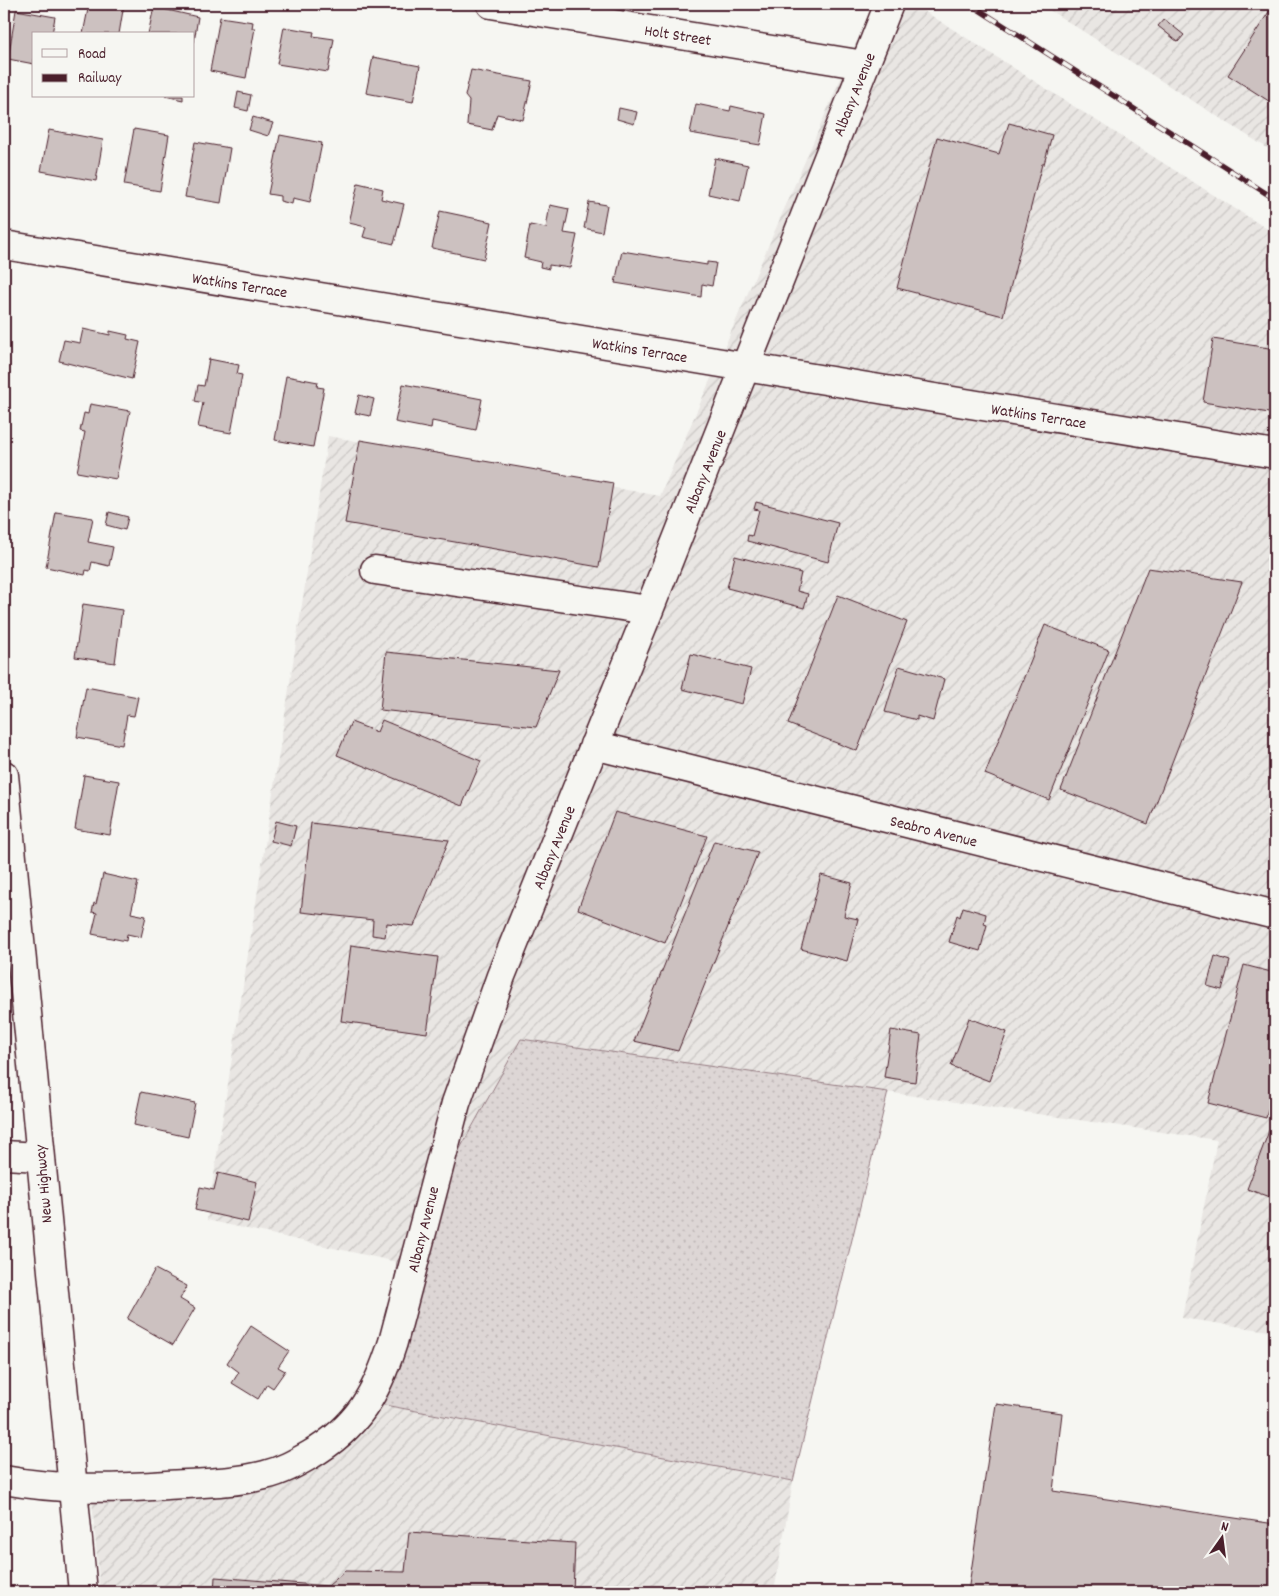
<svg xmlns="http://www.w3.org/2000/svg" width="1279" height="1596" viewBox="0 0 1279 1596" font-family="Dekko,sans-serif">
<defs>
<pattern id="industrial-furrows" width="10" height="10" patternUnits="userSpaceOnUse" patternTransform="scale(1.25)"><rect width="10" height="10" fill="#e9e6e3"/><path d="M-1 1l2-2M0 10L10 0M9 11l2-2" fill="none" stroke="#c9c5c3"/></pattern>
<pattern id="grass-dots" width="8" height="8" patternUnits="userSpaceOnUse" patternTransform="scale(1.25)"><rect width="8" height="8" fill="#ddd6d5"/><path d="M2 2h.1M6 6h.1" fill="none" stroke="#bfb7b7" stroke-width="1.8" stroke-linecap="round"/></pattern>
</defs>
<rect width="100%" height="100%" fill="#f6f6f2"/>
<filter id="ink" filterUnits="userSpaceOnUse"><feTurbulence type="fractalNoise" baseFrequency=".02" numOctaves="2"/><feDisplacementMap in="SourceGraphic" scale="10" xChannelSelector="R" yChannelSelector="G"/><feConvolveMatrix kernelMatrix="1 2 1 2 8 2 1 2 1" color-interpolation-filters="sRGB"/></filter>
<g filter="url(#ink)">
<path fill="url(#industrial-furrows)" d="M873 4H913L1275 234V1332L1182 1318 1217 1140 521 1039 397 1262 207 1220 328 436 660 496Z
M1040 4H1275V153Z
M379 1404 793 1481 774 1592H100L92 1501 289 1482Z"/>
<path fill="url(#grass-dots)" stroke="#947a80" d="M521 1039 888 1092 793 1481 379 1404 397 1262Z"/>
<path fill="#ccc1c0" stroke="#4a1f2b" d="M89 4H124L119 34H83Z
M1274 4H1275V105L1228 75Z
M154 7 198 17 194 42V34H148Z
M16 10 55 17 52 34H34V64L8 59Z
M220 17 253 22 252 28H255L246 78 210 71Z
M1164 19 1184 35 1178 42 1158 26Z
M284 27 314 32 313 36 334 39 328 72 277 64Z
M373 57 420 66 413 102 366 93Z
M471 70 532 81 523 120 497 114 492 130 467 125 469 101 465 96Z
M238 92 251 95 248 111 235 108Z
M165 96H183V100Z
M696 104 730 111 731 106 766 114 760 145 690 133Z
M619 108 637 112 634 124 617 119Z
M253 117 273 123 268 136 249 130Z
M1009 123 1052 135 1044 164H1042L1003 316 897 288 937 137 999 154Z
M134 129 169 135 160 191 124 185Z
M49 130 103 140 96 181 41 171Z
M280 135 322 143 310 202 293 198 292 204 280 201V196L268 194Z
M195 142 230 148 221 203 185 197Z
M715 158 748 165 740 201 708 194Z
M358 183 383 189 381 199 404 204 394 244 363 237 366 227 349 223Z
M589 202 607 205 602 232 584 228Z
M550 205 569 209 564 233 577 235 570 268 549 265V269L540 267 541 262 524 258 530 225 546 228Z
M440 211 492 222 484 259 432 248Z
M622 251 707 265V262L716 263 712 286 702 284 701 297 615 283Z
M83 329 110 335V331L128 335 127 339 140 342 132 379 59 361 64 340 80 343Z
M1213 339 1275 349V414L1203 402Z
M209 359 239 365 237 374 242 375 231 433 198 427 203 403 195 401 198 385 204 386Z
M286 376 318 382 317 387 324 388 313 447 275 440Z
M403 384 482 399 476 430 432 421 431 429 395 422Z
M359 395 374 399 370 416 355 413Z
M90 404 130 411 116 479 77 472 85 432 80 431 84 413 88 414Z
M360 440 613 483 599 567 345 523Z
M756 502 838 523 828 562 747 541 748 535 752 536 759 510 754 509Z
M56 512 93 518 88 542 113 547 109 566 92 562 90 571 86 570 85 575 46 567Z
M109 512 128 517 125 530 106 525Z
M735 556 801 573 797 591 808 594 804 608 727 588Z
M1148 568 1242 582 1148 824 1061 790Z
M838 595 907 622 857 751 788 724Z
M83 604 122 610 115 663 75 657Z
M1045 625 1109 650 1049 800 985 774Z
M386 652 559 670 536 727 380 710Z
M691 654 751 669 742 704 682 689Z
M899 666 944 679 933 721 917 716V720L885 712Z
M86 687 138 697 134 716 127 715 122 745 77 737Z
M382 720 481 761 462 806 337 755 351 722 377 732Z
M84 775 119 781 110 835 75 829Z
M615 812 707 836 665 943 578 909Z
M276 821 296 826 291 846 271 841Z
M311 823 449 840 414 926 387 923 385 937 372 935 373 920 301 912Z
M714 841 758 852 678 1051 634 1041Z
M103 874 138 882 131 913 146 916 141 937 127 934 126 941 92 934 97 913 92 912 94 903 96 904Z
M821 875 852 883 844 916 858 919 847 961 801 949Z
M963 907 986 914 984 924 987 925 980 951 949 942 957 915 960 917Z
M351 945 438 957 427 1033 341 1021Z
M1215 956 1230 961 1222 990 1207 986Z
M1244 965 1275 973V1082L1266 1118 1208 1103Z
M969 1018 1007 1032 989 1081 951 1066Z
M891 1030 921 1035 915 1082 884 1077Z
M141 1092 195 1103 188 1137 134 1125Z
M1272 1123 1275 1124V1199L1247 1189Z
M218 1173 257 1182 248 1222 195 1210 200 1187 214 1190Z
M155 1269 187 1286 180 1299 195 1308 173 1345 127 1319Z
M251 1326 289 1351 278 1367 285 1371 273 1388 267 1384 258 1399 232 1383 239 1372 227 1363Z
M996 1404 1062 1413 1053 1491 1275 1524V1592H968Z
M409 1532 575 1543 573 1592H214L215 1577 328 1586 345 1571 405 1572Z"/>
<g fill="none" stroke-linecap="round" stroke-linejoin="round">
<defs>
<path id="minor" d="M491 4 864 65
M4 245 1275 454
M375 570 649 610
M594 745 1275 915
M4 1155 40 1157
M4 1480C58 1490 112 1489 167 1485 199 1483 234 1483 265 1475 282 1471 296 1463 310 1455 358 1427 377 1393 393 1342L456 1103 501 976 649 610 889 4"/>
<path id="major" d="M4 775 83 1592"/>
</defs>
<use href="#minor" stroke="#4a1f2b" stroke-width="31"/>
<use href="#major" stroke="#4a1f2b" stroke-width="31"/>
<use href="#minor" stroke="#f6f6f2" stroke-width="28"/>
<use href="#major" stroke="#f6f6f2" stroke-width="28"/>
<defs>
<path id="rail" d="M970 4 1275 199"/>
</defs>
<use href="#rail" stroke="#4a1f2b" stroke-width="5.5"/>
<use href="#rail" stroke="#f6f6f2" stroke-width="4" stroke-dasharray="11" stroke-linecap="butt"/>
</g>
</g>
<g text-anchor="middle" stroke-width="4" stroke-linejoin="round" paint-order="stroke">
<g font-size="16" fill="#4a1f2b" stroke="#f6f6f2">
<text transform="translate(678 34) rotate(9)" y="6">Holt Street</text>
<text transform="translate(853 94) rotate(-68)" y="6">Albany Avenue</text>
<text transform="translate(240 284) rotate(9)" y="6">Watkins Terrace</text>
<text transform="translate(640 349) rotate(9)" y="6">Watkins Terrace</text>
<text transform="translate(1039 415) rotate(9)" y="6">Watkins Terrace</text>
<text transform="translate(704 471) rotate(-68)" y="6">Albany Avenue</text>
<text transform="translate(934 830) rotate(14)" y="6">Seabro Avenue</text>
<text transform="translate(553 847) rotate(-68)" y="6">Albany Avenue</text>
<text transform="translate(42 1184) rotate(-95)" y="6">New Highway</text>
<text transform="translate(422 1229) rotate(-76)" y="6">Albany Avenue</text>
</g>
</g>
<rect width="1279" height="1596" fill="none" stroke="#f6f6f2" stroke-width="20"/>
<rect x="10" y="10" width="1259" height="1576" fill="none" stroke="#4a1f2b" stroke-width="2" filter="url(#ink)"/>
<rect x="32" y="32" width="162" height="65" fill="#f6f6f2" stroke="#b1a0a2"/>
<rect x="42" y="49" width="25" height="8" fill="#f6f6f2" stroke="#b1a0a2"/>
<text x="78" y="58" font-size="15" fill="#4a1f2b">Road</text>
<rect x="42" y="74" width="25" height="8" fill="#4a1f2b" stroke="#b1a0a2"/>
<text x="78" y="82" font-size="15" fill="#4a1f2b">Railway</text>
<g transform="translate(1222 1538) rotate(14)" stroke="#f6f6f2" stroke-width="4" paint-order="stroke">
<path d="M0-4L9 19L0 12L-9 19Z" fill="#4a1f2b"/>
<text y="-8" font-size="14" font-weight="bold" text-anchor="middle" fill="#4a1f2b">N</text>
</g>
</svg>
